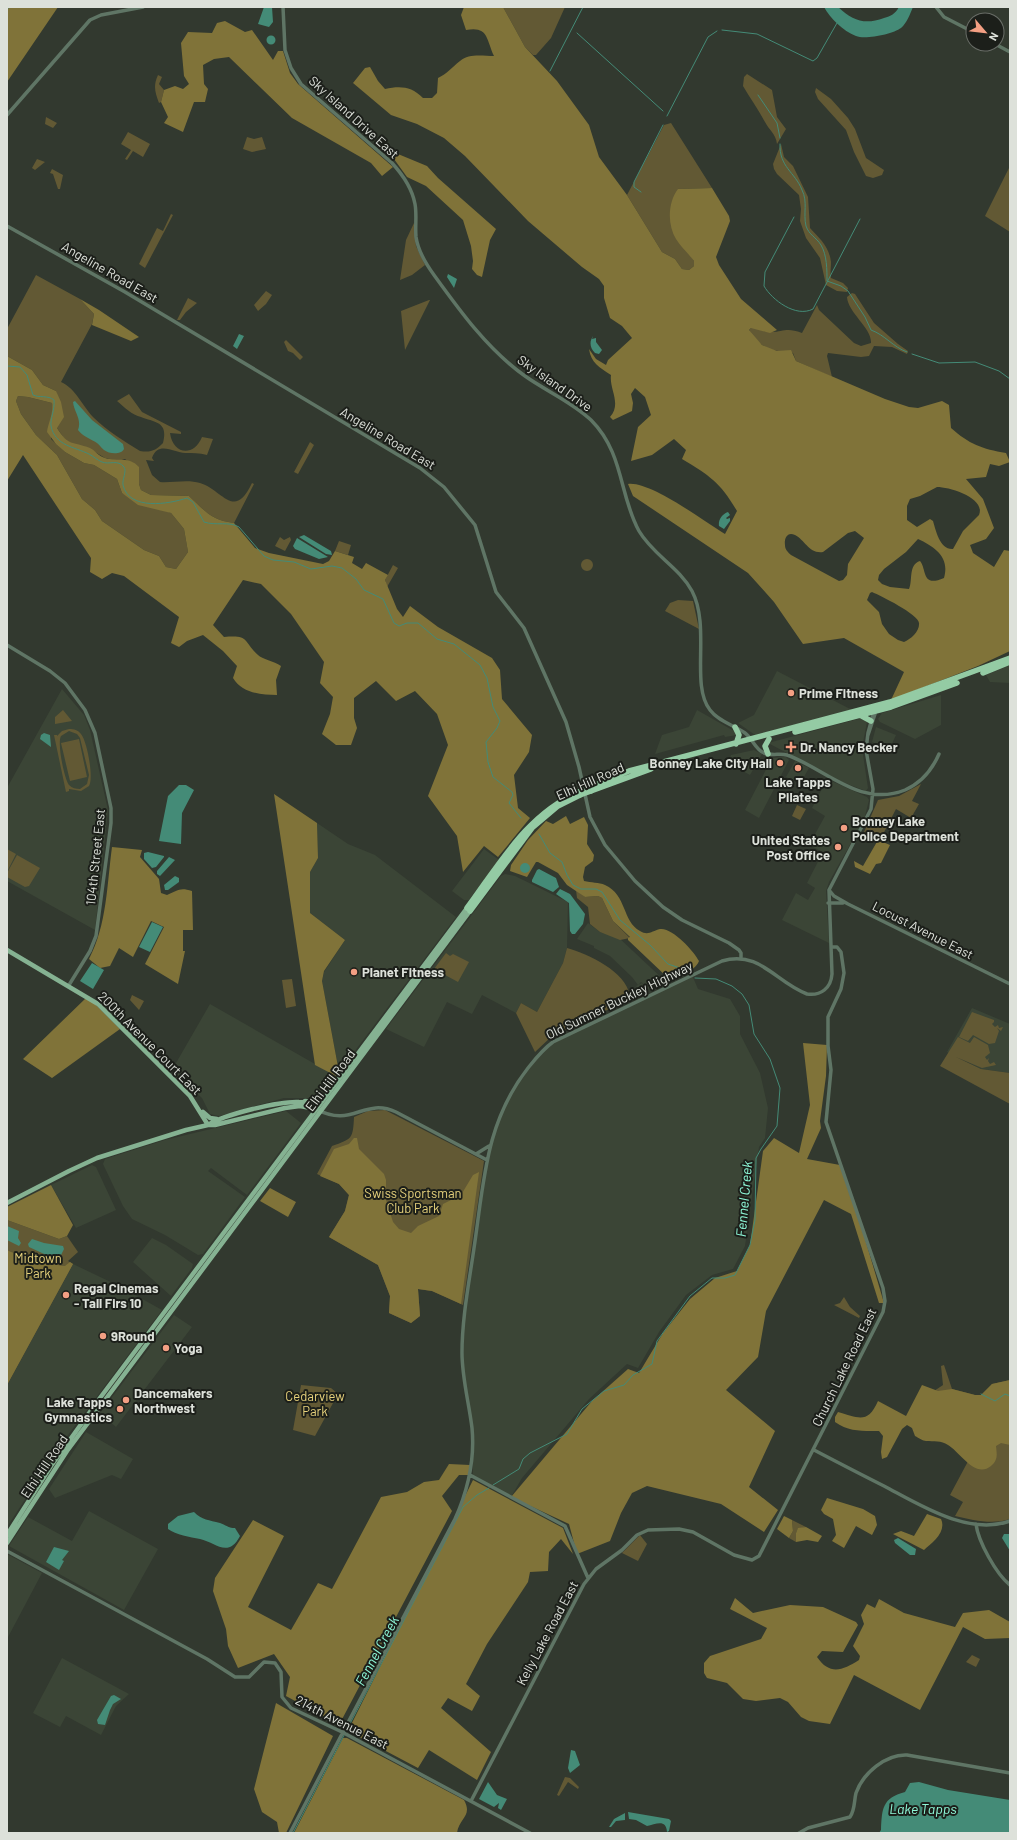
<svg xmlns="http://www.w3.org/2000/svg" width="1017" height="1840" viewBox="0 0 1017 1840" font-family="Barlow,sans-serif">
<rect width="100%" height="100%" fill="#32392f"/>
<path fill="#3b4536" d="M1010 665V683L990 682 986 675Z
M777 671 852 710 755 735 738 723 754 715Z
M62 689 84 715 90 730 108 810 95 930 7 881V788Z
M941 695V725L915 739 880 722 878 719 882 713Z
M697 710 734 731 737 735 725 737 724 735 655 754 662 735 689 727Z
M862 718 867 722 862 748 868 788 866 791 842 782 768 743Z
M876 727 896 735 889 750 872 742Z
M754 750 762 754 750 775 728 763 731 755Z
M786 757 789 760 759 818 745 810 772 758Z
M795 761 809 768 800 784 786 777Z
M827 779 867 797 869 800 864 820 829 882 826 891 829 943 782 920 796 893 808 900 815 888 807 883 823 852 809 845 825 816 812 808Z
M317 823 348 844 375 855 456 917 339 1072 322 981 324 972 345 940 310 913V872L318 858Z
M484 849 499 860 469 900H464L452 891Z
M505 874 515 876 568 902 567 948 563 963 537 1012 521 1003 516 1013 482 995 472 1014 447 1002 424 1047 386 1029 501 876Z
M588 923 600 932 618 937 665 981 649 989 641 982 638 985 642 983 646 991 640 992 636 986 638 985 632 977 610 956 594 948V946L577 939Z
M692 975 698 989 730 999 740 1016V1034L760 1073 768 1108 765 1138 759 1147 745 1246 733 1269 712 1275 686 1295 659 1332 638 1368 627 1364 589 1399 522 1478 511 1497 473 1477 472 1431 464 1376V1320L491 1138 498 1118 517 1082 547 1046Z
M210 1004 336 1076 318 1098H284L219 1116 210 1114 202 1098 172 1070Z
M972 1008 1010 1024V1073L981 1069 947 1052Z
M286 1111 301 1123 247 1195 211 1168 208 1171 245 1197 203 1254 198 1255 165 1235 132 1219 123 1206 103 1164 105 1159 165 1140Z
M92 1165 96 1167 116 1210 76 1228 51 1185Z
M152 1238 166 1245 193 1264 192 1268 171 1296 133 1262Z
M73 1264 119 1286 162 1310 62 1443 7 1527V1385Z
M174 1315 192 1327 116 1427 100 1413Z
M86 1432 133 1459 121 1479 112 1475 55 1498 49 1489Z
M89 1511 158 1549 124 1610 9 1546 28 1517 72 1541Z
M7 1554 42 1573 7 1639Z
M62 1658 129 1694 116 1706 101 1735 66 1716 60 1727 33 1713Z"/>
<path fill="#625934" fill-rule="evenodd" d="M503 7H565L551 38 536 55H533L525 47Z
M747 74 772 90 777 117 786 129 777 144C776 134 769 130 765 122 758 109 750 98 743 86L744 77Z
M158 75 162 77 159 84 164 90 161 102 159 103C155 92 153 86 158 75Z
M816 88 831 99 848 118 855 129 866 158 884 170 882 175 873 178 866 176 854 152 846 130 818 99 815 92Z
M46 117 57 123 53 128 45 124Z
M671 123 712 188 678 189 688 252 694 261V266L689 270 682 269 675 259 662 252 627 195 664 125Z
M128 132 150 144 143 157 133 151 127 160 125 159 131 150 121 144Z
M247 137 254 139 262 137 266 149 252 152 243 149Z
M781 144 784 157 793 166 808 197 810 228C820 239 829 246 831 262 831 268 830 273 831 278L843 283 848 288 847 292 837 291 826 285 820 258 806 238 800 221 801 209 799 195 777 174 774 169 773 164Z
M37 159 45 162 35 170 32 168Z
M1010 166V232L985 216Z
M52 169 63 175 60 189H58L53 174 50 173Z
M171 214 173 215 145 268 139 264 157 228 163 231Z
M414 223 416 246 425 265 412 275 400 280 406 240Z
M36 275 80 299 94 314 92 324 61 382C75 388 82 405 93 417 107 431 124 441 140 451 151 453 156 450 163 443 168 422 157 423 141 417 132 415 124 407 117 401L129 394 142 412 181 432V434L170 433C173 455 194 457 202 437L213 439 207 455C199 453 193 453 185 453 175 453 158 440 152 458L154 461 146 460 152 475 160 482C172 483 188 479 200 483 223 490 234 521 252 483L254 484 234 523C211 520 205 511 189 496L151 495 141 490 139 484V471L125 459 119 461 105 458 95 452 66 441 57 428 56 391 43 385 32 370 7 356V329Z
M266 291 272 295 266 304 258 311 254 305Z
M852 293 855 294 874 323 898 344 908 351 907 354 892 347 874 346 869 356 861 357 828 353 827 356 832 377 796 361 793 353C787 351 784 351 778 351 766 350 754 340 749 330L752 327C759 329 764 332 771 332 784 332 786 327 802 333L817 305 819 310 854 343 861 346 871 343C872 328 848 313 847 297Z
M188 298 197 303 186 312 180 320H177Z
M429 300H430L405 350 401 311Z
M286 340 303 357 300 360 293 353 288 351 284 342Z
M18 396 28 397 52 403 54 409 51 439 65 452 84 463 94 465 117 479 122 493 171 513 184 529 188 552 176 569 166 567 159 556 144 550 102 521 95 510 82 499 57 455 36 435 21 414 16 401Z
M310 442 314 445 298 474 294 472Z
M280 537 284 540 290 537 291 540 285 551 275 546Z
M339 541 351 545 348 555 335 551Z
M581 565a6 6 0 1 1 12 0a6 6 0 1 1-12 0Z
M393 565 398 568 387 587 385 580Z
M678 600 693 601 699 629 665 611 670 603Z
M63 710 72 721 55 724V717Z
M69 729C74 729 78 730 81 734 87 741 94 778 89 786L81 791 69 789V791L66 792 54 735H57V736L62 731ZM69 731 77 734 80 738 89 775 87 784 80 789C76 789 72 788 69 785 64 778 57 743 61 736Z
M79 739 87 777 70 781 61 743Z
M921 784 912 801 919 804 911 818 896 809 880 840 864 832 878 800 899 796Z
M797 805 806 809 800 820 792 816Z
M7 849 16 854 7 872Z
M17 855 40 868 29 886 25 887 7 877V873Z
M576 890 585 897 598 896 602 898 613 921 630 938 620 940 600 932 590 924 588 907 577 898Z
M567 948C588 954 626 971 630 996L628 1000 551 1037 535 1052 516 1013 521 1003 537 1012 563 963Z
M446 953 450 956 453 954 469 962 458 982 434 969Z
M292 979 296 1006 286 1008 282 980Z
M132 995 144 1001 139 1010 130 1000Z
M972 1012 994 1020V1022L992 1024 995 1027 998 1025 999 1028 1003 1027 1001 1031 997 1028 999 1031 995 1043 989 1044 973 1035 968 1041 959 1037Z
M958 1037 970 1043 974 1037 988 1045 990 1053 985 1057 987 1060 989 1058 988 1061 990 1064 994 1062 996 1065 982 1068 956 1057 981 1069 1010 1073V1104L940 1066Z
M385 1110 484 1161 463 1305 432 1291 418 1289 420 1316 411 1323 389 1313 390 1296 378 1265 329 1237 345 1211 349 1195 339 1184 317 1174 332 1146C352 1139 353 1139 354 1117L368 1111Z
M7 1220 59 1239 67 1236 78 1252 68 1261 73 1264 7 1385Z
M844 1297 850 1307 860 1316 859 1318 834 1305 840 1303Z
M944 1365 952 1389 975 1395H981L992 1384 1010 1380V1519C992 1525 973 1520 955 1516L963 1502 950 1495 989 1422 934 1391 943 1385 941 1366Z
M301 1385 331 1388 338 1394 315 1436 293 1430Z
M792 1520 806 1527 798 1529 796 1533V1542L789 1538 793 1531Z
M640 1535 647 1544 638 1561 622 1553Z
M972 1655 980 1659 976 1667 966 1662Z
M565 1777 570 1778 579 1787 578 1789 568 1782 559 1796 557 1795Z"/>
<path fill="#807339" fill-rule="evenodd" d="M7 7H58L7 82Z
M464 7H503L525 47 557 81 589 125 599 157 627 195 662 252 675 259 682 269 689 270 694 266V261C688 253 681 247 676 239 667 224 668 202 678 189L712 188 729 216 730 221 716 257 719 265 741 299 777 330 770 333 751 328 749 330 762 345 777 351 791 350 796 361 885 399 909 407 918 408 942 401 949 405 951 428C969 444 982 449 1006 453L1010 462 999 466 990 464 986 477 966 479 983 499 994 528 986 539 970 545 973 553 994 567 1004 550 1010 551V651L978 666 891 700 904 672 844 638 803 644 774 602 748 573 633 496 628 484C650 481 704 521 725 534L737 511C720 482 710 476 682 459L686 450 674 439 652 455 631 461 638 427 651 415 645 397 635 388 631 394 633 403 632 411 613 420 610 417C622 404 609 389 611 375 599 367 591 363 589 349L596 359 606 365 608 360 632 338 622 326 610 318 604 298V286L599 279 582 267 528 221 465 156 444 138 417 124 391 115 353 83 365 68 370 67 378 81 385 89C400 86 411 86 423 98H432L437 93 438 78C447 74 452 67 460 61 469 53 483 56 494 56 486 38 488 26 466 30L461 15ZM937 487C950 487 986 498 979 515L963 531 953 549C940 550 936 531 933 521L930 519 917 527 907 520V506L910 499 920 496ZM855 531 864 538 848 564 847 575 843 580 839 581 791 555C788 552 785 550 785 545 784 539 787 531 795 535 805 540 809 554 823 552L848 533ZM918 539C935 547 950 557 944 578 921 588 927 569 920 561 908 565 913 580 909 589L890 587 882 584 878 580 879 575 884 569 906 552ZM872 592C881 596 918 614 919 623 920 631 911 639 904 642L898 640 889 634 882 624 879 612 867 600 870 593Z
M225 21 245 32 252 30 273 60 278 51H283L290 73 298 84 393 167 382 176 371 163 292 118 229 57 214 59 203 65 204 84 208 89 205 102H194L183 132 164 123 168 117 161 102 164 90 175 86 183 89 189 84 184 76 181 43 188 32 212 33 217 23Z
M398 154 427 166 438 178 496 229 490 240 482 277 477 275 472 269 473 261 471 246 463 220 426 186 407 177 394 159Z
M80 299 99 310 139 337 131 341 92 325 94 314Z
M7 356 32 370 43 385 56 391 61 402 64 417 57 428C69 447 72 441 90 448 96 451 98 456 105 458 118 462 129 456 139 467V484L141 490 151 495 189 496C205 511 211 520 234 523L255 548 269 553 323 564 329 561 335 551 354 557 352 563 362 569 366 563 388 575 385 580 397 609 403 617 410 606 438 627 492 658 500 670 502 699 532 735 529 752 514 775 518 808 530 818 498 857 484 846 463 872 457 836 428 796 448 745 437 714 415 691 396 701 376 681 354 698V718L357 728 351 745H336L322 734 330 714 333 697 320 683 324 662 291 614 261 584 243 580 213 625 224 637C250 635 242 640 258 655 262 659 274 661 281 666L276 680 277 695C261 695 242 693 233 678L237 666 223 651 203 635 187 641 179 647 171 643 179 617 124 576 112 573 102 579 90 572 91 558 23 455 7 481ZM18 396 28 397 52 403C54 412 48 423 47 432L56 444 65 452 84 463 94 465 117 479 122 493 138 505 171 513 184 529 188 552 176 569 166 567 159 556 144 550 102 521 95 510 82 499 57 455 36 435 21 414 16 401Z
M274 794 317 823 318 858 310 872V913L345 940 324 971 322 981 339 1072 336 1076 315 1065Z
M566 816 570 824 584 817 588 825 587 844 594 855 593 861 585 867 583 877 584 881C591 883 599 882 605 885 627 895 622 921 640 931 648 936 652 931 660 929 672 927 694 951 699 961 694 973 678 975 667 977L628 940V938L630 937 613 921 602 898 598 896 585 897 567 885 558 873 538 862H536L527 877 510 871 511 865 528 840 546 821 553 824Z
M878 840 890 845 881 863 876 864 870 874 855 867 854 861 863 866Z
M112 847 142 850 140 857 159 879 161 893 167 895C178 891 179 887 192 891L193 930H183V951H185L178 984 145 964 164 927 151 921 133 957 119 948 110 966 100 968 89 959C107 925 107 884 112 847Z
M86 998 92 1001 120 1029 52 1078 23 1059Z
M803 1043 827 1045 826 1076 820 1121 821 1128 807 1159 840 1165 858 1215 884 1303H879L851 1214 824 1200 766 1311 758 1357 726 1390 775 1431 749 1487 778 1510 764 1532 721 1504 647 1486 632 1493 621 1513 610 1541 577 1554 569 1524 511 1497 592 1401 628 1369 639 1373 663 1333 690 1299 715 1278 737 1271 750 1245 763 1151 774 1138 799 1153 810 1105Z
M354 1138H357L359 1149 384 1174 386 1180V1200L393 1222 399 1229 411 1233 418 1226 439 1216 443 1204 461 1195 473 1175 479 1172 461 1304 432 1291 418 1289 420 1316 411 1323 389 1313 390 1296 378 1265 329 1237 345 1211 349 1195 339 1184 320 1176 334 1149 349 1144Z
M51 1185 73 1225 67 1236 59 1239 7 1220V1207Z
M270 1188 296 1202 288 1217 260 1201Z
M7 1250C16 1256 25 1253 35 1256 45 1259 54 1266 65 1266L70 1262 73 1264 7 1385Z
M1010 1380V1445L1001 1443 996 1446C997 1455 998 1460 991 1466 975 1479 960 1452 948 1445 941 1440 934 1442 926 1441 923 1441 919 1438 915 1436L912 1428 907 1425 902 1429 887 1457 882 1459 881 1452 883 1436 879 1431C863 1431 849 1432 835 1422V1417L838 1412C859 1418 868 1424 878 1401L906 1416 922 1385 938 1391 952 1389 975 1395H981L992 1384Z
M449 1464 470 1465 469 1475H459L442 1496 452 1511 339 1725 286 1696 290 1677 274 1654 238 1668 228 1646 226 1629 213 1591 215 1578 253 1520 284 1536 248 1607 291 1630 318 1583 332 1589 381 1497 407 1492 424 1482 439 1480Z
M473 1480 563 1528 573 1554 561 1539 549 1552 548 1571 530 1572 528 1582 487 1644 466 1684 480 1696 472 1711 448 1698 441 1708 491 1752 477 1780 429 1750 418 1768 348 1731Z
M827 1498 863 1509 875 1516 877 1525 872 1535 856 1526 844 1548 832 1541 836 1535 833 1519 824 1514 821 1510Z
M927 1514 941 1519C947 1532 932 1543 924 1550L893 1534 901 1531 914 1536Z
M784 1516 792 1520 793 1531 789 1538 777 1529Z
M806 1527 822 1536 818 1542 807 1540 796 1542V1533L798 1528Z
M735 1598 753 1613 790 1605 823 1607 856 1622 858 1625 843 1652 822 1651 817 1657C830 1676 843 1670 859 1660L860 1656 853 1646 864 1624 861 1615 867 1604 875 1608 879 1599 904 1613 955 1627 963 1613 989 1610 1010 1622V1638L985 1639 963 1627 920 1710 854 1675 830 1724 809 1721 801 1717 788 1702 780 1698 756 1701 743 1699 727 1683 707 1678 704 1673V1663L710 1656 761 1639 767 1628 730 1609Z
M276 1703 333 1736 286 1833H279L277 1822 262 1812 254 1789Z
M343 1738H347L464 1800C473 1816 459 1818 457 1833H294Z"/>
<path fill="#448b77" d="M264 7H272L273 22 269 27 258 24Z
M824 7H838C853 21 865 25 884 18 891 16 895 14 899 7H913C910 14 907 23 901 28 893 34 865 40 856 36 843 31 830 18 824 7Z
M266.5 40a4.5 4.5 0 1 1 9 0a4.5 4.5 0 1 1-9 0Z
M448 274 457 279 454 288 447 277Z
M239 334 244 336 237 349 233 346Z
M593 336 592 339 596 338V342L602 350 599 354 595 353C590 348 589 342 593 336Z
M75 401 92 420 123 444 124 449C121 455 109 454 104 450 101 448 100 445 97 443 91 439 82 436 78 430 82 419 74 412 73 402Z
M728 512 730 515 726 518 727 519 730 518V521L724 529 719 526C718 520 722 514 728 512Z
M304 535 331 551 332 555 326 554 299 537Z
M297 538 328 557 319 559 295 549 293 546Z
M44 733 50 735 51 747 40 739 41 735Z
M179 785H186L194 790 182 813 181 844 159 841 168 796Z
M148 852 164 856V857L156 867 152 868 144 859V853Z
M169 857 175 860 160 876 157 874V871Z
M520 868a5 5 0 1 1 10 0a5 5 0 1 1-10 0Z
M539 869 556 878 559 887 553 892 532 882V880L537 870Z
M175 876 179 878V882L168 890H165L164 885Z
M560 889 570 894 585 914 583 924 575 934H572L570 931 569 903 556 894Z
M152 922 163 927 150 952 139 947Z
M92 963 104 970 93 989 80 981Z
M7 1226 19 1231 18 1238 21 1243 19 1246 7 1240Z
M32 1239 44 1243 63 1246 64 1249 59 1259H55L29 1247 28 1244Z
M194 1512C202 1520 209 1520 220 1523 226 1525 228 1528 235 1528L240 1536C228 1559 215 1542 200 1539 190 1537 176 1535 168 1529V1524L178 1516Z
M1004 1534H1010V1551L1002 1538Z
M898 1538 916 1549 915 1555H910L895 1543 894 1540Z
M54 1547 69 1551 62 1560 64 1561 59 1570 46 1562Z
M114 1695 121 1699 113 1704 110 1710 105 1725 98 1724 97 1720 111 1696Z
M571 1750 575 1751 580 1765 570 1773 568 1768Z
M488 1782 497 1795 507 1799 501 1810 498 1808 499 1803 494 1807 479 1799Z
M919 1782 948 1790 1010 1800V1833H879L881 1830C882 1809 882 1798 905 1792L910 1783Z
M628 1812 669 1819 671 1821 669 1831 667 1832C666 1818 655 1825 647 1826L636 1820 629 1819Z
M625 1813V1820L616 1821 611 1827H609L614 1819Z"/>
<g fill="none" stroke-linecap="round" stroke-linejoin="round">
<path stroke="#448b77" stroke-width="1" d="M7 10 9 7
M722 30 757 34 813 61 817 58 837 23
M577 33 663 111
M550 71 583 7
M758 95 777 123 780 138
M667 116 708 37 717 31
M780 144C779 167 795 172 802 190 808 202 803 213 806 226 809 235 816 237 821 245 827 255 827 270 827 281L841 286 848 291 865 317 871 330C885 335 893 347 907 352
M641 192 634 187V182L663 125
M794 217 765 272 764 286C772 300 796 318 813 309L860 219
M912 354 939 363 975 362 999 371 1010 379
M7 366 20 367 27 375 33 395C39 398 48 395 54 400 55 410 50 419 51 426 55 446 75 447 89 454 93 456 97 460 102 462 109 465 118 459 124 467 127 471 122 480 123 485 129 511 169 504 187 498L193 502 204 522C216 526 229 521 239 527L264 556 273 560 294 562 311 569 332 566 342 568 356 579 364 590 383 599 394 623 399 626 407 623H418L437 639 454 644 480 665 487 678 493 707 500 721 497 728 486 742 488 762 493 777 512 792 513 795 509 803 521 818
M539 834 550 853 562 862 567 875 573 885 581 889H596L602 892 620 920 650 945 668 964 689 971
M981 1394 995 1401 1005 1394 1010 1396
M493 1485 519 1469 523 1459 530 1453 567 1434 582 1409 604 1391 624 1385 633 1375 652 1364 657 1341 690 1296 712 1278H725L735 1275 750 1245 755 1220 756 1158 761 1149 777 1126 780 1088 770 1059 754 1034 749 1005 742 994 732 986 716 979 695 978
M293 1833 463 1507 477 1495 489 1488"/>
<path stroke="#5f7565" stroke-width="3.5" d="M283 7 285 50 291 68 301 84 392 163C403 175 412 188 415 204 417 215 415 226 416 237 418 251 426 264 434 275 460 311 488 350 525 376 546 391 572 402 591 420 624 453 619 495 639 531 653 555 679 567 692 591 711 627 690 685 710 710 719 722 734 725 745 733 753 739 755 749 764 753 772 756 780 753 787 755 826 769 860 808 905 790 921 783 932 770 939 754
M936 7 944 17 973 32
M995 44 1010 52
M7 115 90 20 101 15 143 7
M7 226 125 292 420 468 444 487 475 525 496 592 524 628 566 722 579 767 590 817 605 845 635 881 663 907 682 920 729 943 739 950 741 953V957
M7 645 50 671 65 683 85 710 95 733 111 808V823L96 936 90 951 69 985
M868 735 875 714 874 711
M829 890 834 896 848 904 1010 984
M828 903H843
M316 1109C353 1129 363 1097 396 1112L487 1160
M476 1154 489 1146
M814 1450C837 1462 860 1474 884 1486 920 1505 968 1536 1010 1521
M470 1475 565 1526 588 1578
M976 1524C978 1541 996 1574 1010 1585
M7 1551 207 1659 235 1677H249L264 1662 275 1663 281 1672 282 1697 291 1708 342 1732 530 1833
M471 1801 584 1584 596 1569 622 1550 637 1535 648 1530 679 1529 693 1532 734 1555 752 1560 759 1556 883 1312 885 1301 883 1288 826 1122 831 1070 828 1046V1017L841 989 844 973 841 952 837 947H832
M290 1833 455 1519C468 1490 475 1460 472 1428 469 1403 462 1378 462 1353 462 1318 469 1283 474 1248 484 1182 485 1123 528 1068 536 1058 543 1049 553 1042L722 961C760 950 775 982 807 994 821 996 831 988 832 974L829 890 871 809 873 789 866 750 868 733 874 711
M799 1833 808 1828 850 1817C855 1810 854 1801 856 1793 863 1773 886 1754 907 1755L1010 1773"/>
<path stroke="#85b292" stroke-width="4.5" d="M7 950 98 1004 190 1096 208 1125
M305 1101 316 1102 323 1098
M203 1112 210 1118 217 1119
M208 1125C225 1114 280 1101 299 1102 305 1102 310 1104 315 1106L316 1109
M7 1203 69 1171 97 1158 186 1130 208 1125H215L285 1108 300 1106 316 1109
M7 1535 51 1466 100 1398 467 908
M7 1543 67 1451 470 911"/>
<path stroke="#94cba4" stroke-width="5.5" d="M983 673 1010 662
M860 715 871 721
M735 727 739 735 736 744
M795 732 891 707 957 683
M768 754 765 746 769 739
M590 787 629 771 890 702 1010 658
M591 791 651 769
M467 908C499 865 527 814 579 792
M470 911 532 828 558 806 580 795"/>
<path stroke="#94cba4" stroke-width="5.5" d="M579 792 590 787
M580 795 591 791"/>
</g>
<g fill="#f39f83" stroke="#1c1f1a" stroke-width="1.5">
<circle cx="791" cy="693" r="4"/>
<path d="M789 741h4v4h4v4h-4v4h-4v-4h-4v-4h4z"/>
<circle cx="780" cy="763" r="4"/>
<circle cx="798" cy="768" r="4"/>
<circle cx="844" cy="828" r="4"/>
<circle cx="838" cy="847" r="4"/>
<circle cx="354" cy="972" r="4"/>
<circle cx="66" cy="1295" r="4"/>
<circle cx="103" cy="1336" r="4"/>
<circle cx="166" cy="1348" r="4"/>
<circle cx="126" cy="1400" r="4"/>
<circle cx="120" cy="1409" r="4"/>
</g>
<g text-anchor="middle" stroke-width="4" stroke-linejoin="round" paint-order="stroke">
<g font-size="13" fill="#dde1da" stroke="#1c1f1a">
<text transform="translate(354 117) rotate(42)" y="5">Sky Island Drive East</text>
<text transform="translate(110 272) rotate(30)" y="5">Angeline Road East</text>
<text transform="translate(555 383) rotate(35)" y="5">Sky Island Drive</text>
<text transform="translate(388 438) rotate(31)" y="5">Angeline Road East</text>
<text transform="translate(590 781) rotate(-24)" y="5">Elhi Hill Road</text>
<text transform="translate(95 857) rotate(-84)" y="5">104th Street East</text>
<text transform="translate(923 930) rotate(27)" y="5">Locust Avenue East</text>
<text transform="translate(619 1000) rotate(-26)" y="5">Old Sumner Buckley Highway</text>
<text transform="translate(150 1043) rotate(45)" y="5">200th Avenue Court East</text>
<text transform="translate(330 1080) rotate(-53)" y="5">Elhi Hill Road</text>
<text transform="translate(844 1367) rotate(-64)" y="5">Church Lake Road East</text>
<text transform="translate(44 1466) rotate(-56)" y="5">Elhi Hill Road</text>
<text transform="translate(547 1633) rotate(-62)" y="5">Kelly Lake Road East</text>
<text transform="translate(342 1722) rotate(27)" y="5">214th Avenue East</text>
</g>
<g font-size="13" font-weight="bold" fill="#dde1da" stroke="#1c1f1a" text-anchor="start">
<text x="799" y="698">Prime Fitness</text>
<text x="800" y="752">Dr. Nancy Becker</text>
<text x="772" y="768" text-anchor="end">Bonney Lake City Hall</text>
<text x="798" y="787" text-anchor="middle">Lake Tapps<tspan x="798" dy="15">Pilates</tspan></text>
<text x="852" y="826">Bonney Lake<tspan x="852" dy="15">Police Department</tspan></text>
<text x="830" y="845" text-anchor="end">United States<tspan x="830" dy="15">Post Office</tspan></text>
<text x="362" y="977">Planet Fitness</text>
<text x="74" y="1293">Regal Cinemas<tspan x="74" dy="15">- Tall Firs 10</tspan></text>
<text x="111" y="1341">9Round</text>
<text x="174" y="1353">Yoga</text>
<text x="134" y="1398">Dancemakers<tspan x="134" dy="15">Northwest</tspan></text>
<text x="112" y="1407" text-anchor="end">Lake Tapps<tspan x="112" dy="15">Gymnastics</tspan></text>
</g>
<g font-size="13" fill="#e7d27c" stroke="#1c1f1a">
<text x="413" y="1198">Swiss Sportsman<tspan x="413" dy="15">Club Park</tspan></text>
<text x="38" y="1263">Midtown<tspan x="38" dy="15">Park</tspan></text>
<text x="315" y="1401">Cedarview<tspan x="315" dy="15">Park</tspan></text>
</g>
<g font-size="14" font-style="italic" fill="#8ef8d8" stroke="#1c1f1a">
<text transform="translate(744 1199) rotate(-85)" y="5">Fennel Creek</text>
<text transform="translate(377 1651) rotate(-62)" y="5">Fennel Creek</text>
<text x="923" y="1814">Lake Tapps</text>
</g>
</g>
<rect width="1017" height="1840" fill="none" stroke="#dde1da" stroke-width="16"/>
<g transform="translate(985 32) rotate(118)"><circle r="19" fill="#1c1f1a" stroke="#696d67"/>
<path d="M0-3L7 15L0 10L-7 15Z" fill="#f39f83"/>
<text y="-6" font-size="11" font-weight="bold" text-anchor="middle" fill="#dde1da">N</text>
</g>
</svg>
